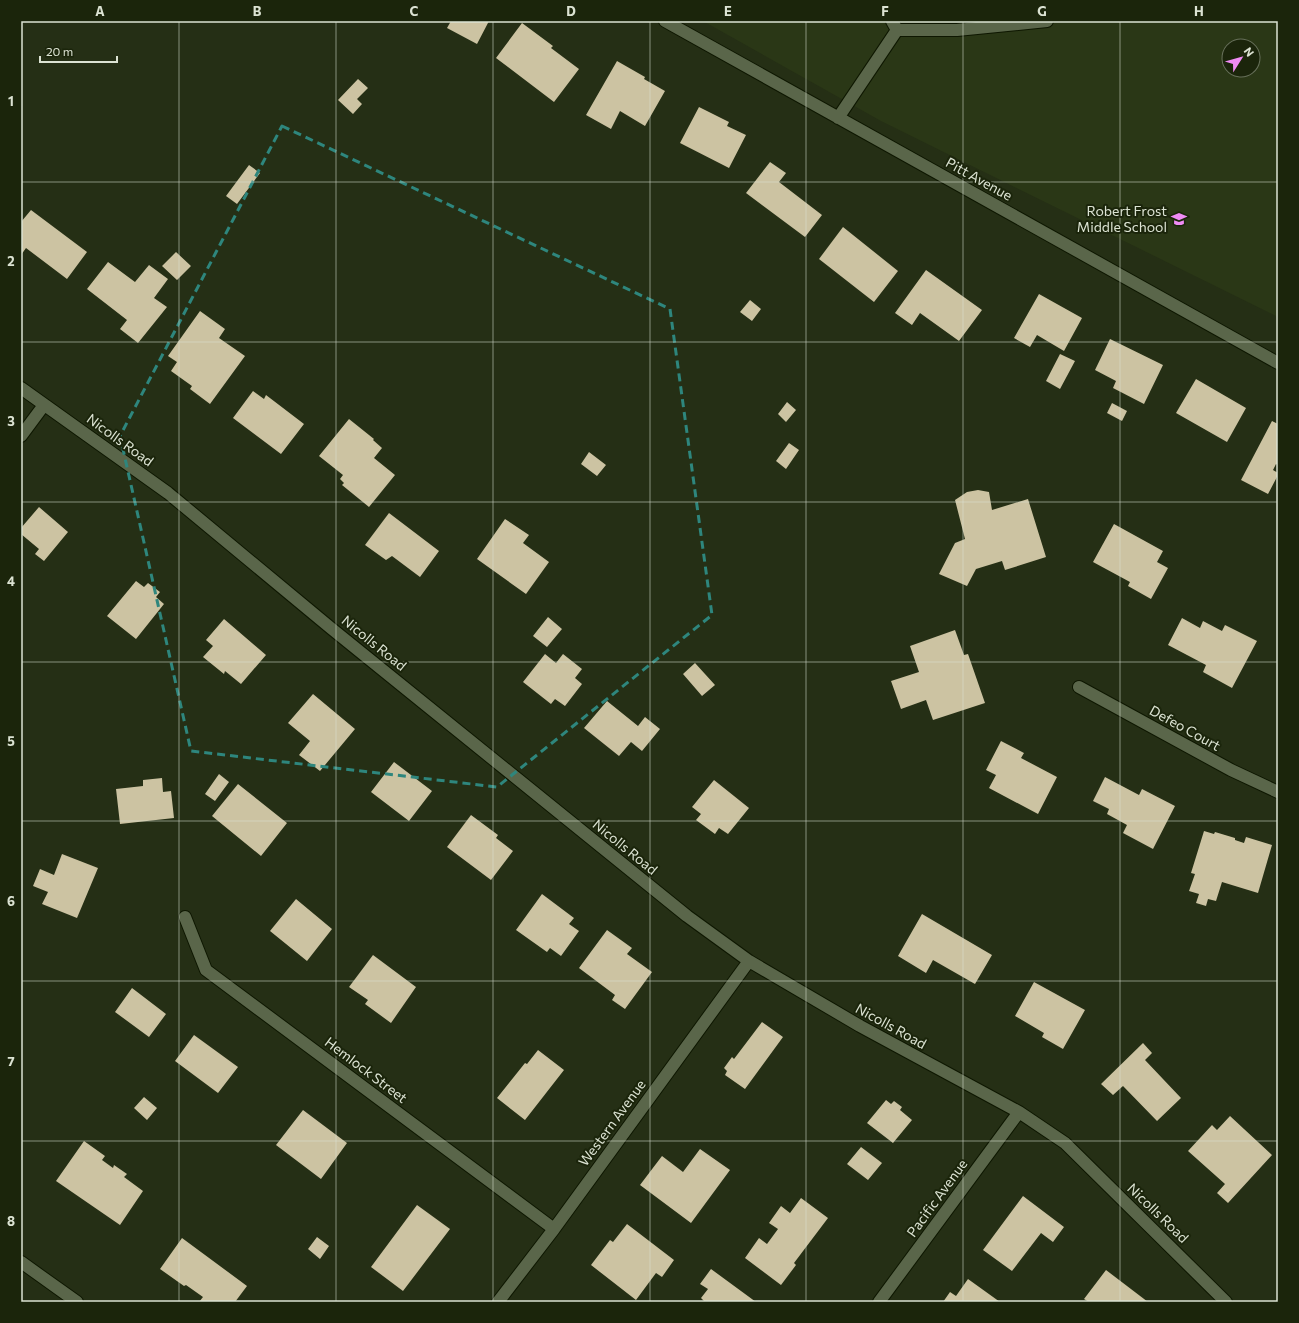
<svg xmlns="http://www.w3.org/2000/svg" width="1299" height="1323" viewBox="0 0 1299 1323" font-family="Commissioner,sans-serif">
<rect width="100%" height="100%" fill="#252f15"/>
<path fill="#2a3716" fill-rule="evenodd" d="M703 21H1278V317L881 121ZM1229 46H1253V70H1229Z"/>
<path fill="#ccc3a2" d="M451 21H489L477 44 447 28Z
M522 23 553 46 551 48 579 69 554 102 496 58Z
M617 61 645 77 644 79 665 91 645 126 620 111 611 129 586 115Z
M358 79 368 88 357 99 362 104 353 114 338 100Z
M699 107 729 122 727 126 746 135 729 168 680 143Z
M770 162 786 173 779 182 822 215 805 237 746 193Z
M249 165 260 173 237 204 226 196Z
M31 210 87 252 67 279 26 248 21 255V222Z
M843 227 898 271 874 302 819 259Z
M176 252 191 266 177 280 162 266Z
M108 262 135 282 149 265 168 279 154 298 167 307 138 343 120 329 127 320 87 289Z
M926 270 982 310 959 341 920 313 912 325 895 313Z
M1039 294 1082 318 1064 351 1037 335 1030 347 1014 338Z
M750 300 761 309 752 321 740 312Z
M200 311 225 329 219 338 245 356 210 404 190 389 192 386 171 371 177 362 168 356Z
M1110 339 1163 365 1144 404 1113 388 1116 381 1095 370Z
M1060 354 1075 361 1060 389 1046 381Z
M1196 379 1246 408 1227 442 1176 413Z
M253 391 264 399 266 395 304 424 281 454 233 418Z
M787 402 796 410 786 422 778 414Z
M1112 403 1127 411 1122 421 1107 413Z
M349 419 374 439 373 440 382 448 374 458 395 475 369 507 342 485 344 483 340 479 343 475 319 456Z
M1272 421 1278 424V465L1276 464 1273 470 1278 473V475L1268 494 1241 480Z
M789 443 799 450 786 469 776 461Z
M589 452 606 465 597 476 581 464Z
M978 490 989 492 992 510 1028 499 1046 557 1005 570 1002 561 976 569 967 586 939 574 955 543 965 539 955 500 967 492Z
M39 507 68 532 44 561 35 554 39 549 21 534V528Z
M389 513 439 551 420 577 392 556 386 560 365 545Z
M505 519 529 535 523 543 549 562 526 594 477 559Z
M1114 524 1163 551 1157 562 1168 568 1151 599 1128 586 1130 582 1093 562Z
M136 581 144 587 148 583 160 592 156 597 164 604 136 639 107 616Z
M548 617 562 629 547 647 533 636Z
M1182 618 1200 628 1203 621 1222 631 1225 625 1257 641 1232 688 1203 672 1206 665 1168 645Z
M224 619 266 655 241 684 225 671 224 674 203 657 213 646 206 640Z
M955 630 964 655 968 654 985 703 933 720 926 700 901 709 891 681 919 672 910 646Z
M545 654 556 663 563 654 582 669 575 678 582 684 565 706 555 699 551 704 523 682Z
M695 663 715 685 702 696 683 674Z
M313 694 355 729 320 771 299 755 310 741 288 723Z
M607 701 638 726 645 717 660 729 642 751 631 742 619 756 584 728Z
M1001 741 1024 753 1021 758 1057 777 1038 814 989 788 996 775 986 770Z
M394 762 432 791 409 821 371 792Z
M219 774 229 782 215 801 205 794Z
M1105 777 1139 795 1142 789 1175 806 1153 849 1123 833 1127 825 1107 814 1109 809 1093 801Z
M162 778 163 792 171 791 174 818 120 824 116 789 143 786V780Z
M714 780 749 808 728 834 719 828 715 834 696 820 701 814 692 807Z
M238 784 287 823 261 856 212 816Z
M471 815 498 835 496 838 513 851 491 880 447 847Z
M1204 831 1214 834 1215 832 1235 838V840L1244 843 1246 837 1272 845 1258 893 1222 882 1216 901 1208 899 1206 906 1196 903 1199 894 1189 891 1195 874 1191 873Z
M62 854 98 868 77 918 42 904 48 892 33 886 40 869 54 875Z
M542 894 574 918 569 924 579 931 561 956 550 948 547 952 516 930Z
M296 899 332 929 307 961 270 931Z
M922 914 992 955 975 984 933 960 926 973 898 956Z
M607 930 632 948 627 954 652 972 625 1009 612 1000 615 995 579 968Z
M373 955 416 987 391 1023 365 1004 368 1000 349 987Z
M1034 982 1085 1010 1063 1049 1042 1037 1044 1033 1015 1016Z
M132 988 166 1014 149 1037 115 1012Z
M762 1022 783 1037 745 1089 725 1075 727 1071 724 1068 732 1057 734 1059Z
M194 1035 238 1067 218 1093 175 1061Z
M1143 1043 1152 1053 1145 1060 1181 1098 1157 1121 1123 1086 1113 1095 1101 1084Z
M538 1050 564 1070 525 1120 497 1098 525 1063 527 1064Z
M144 1097 157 1108 147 1120 134 1108Z
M886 1100 891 1104 894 1101 902 1107 900 1110 912 1120 893 1143 867 1123Z
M303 1110 347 1143 321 1179 276 1145Z
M1230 1116 1272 1155 1228 1203 1217 1193 1225 1184 1188 1151 1212 1125 1217 1130Z
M84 1141 105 1156 102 1160 113 1168 114 1165 127 1174 124 1177 143 1191 120 1225 56 1181Z
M861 1147 882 1163 868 1180 847 1164Z
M700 1149 730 1170 691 1223 640 1185 662 1156 683 1172Z
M1023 1196 1064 1227 1053 1242 1041 1233 1012 1271 983 1250Z
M801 1198 828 1218 794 1263 796 1265 781 1285 745 1258 759 1238 767 1244 778 1229 769 1223 781 1206 790 1213Z
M417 1205 450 1229 403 1291 371 1267Z
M627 1224 674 1260 662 1277 656 1273 636 1300 591 1265 610 1240 613 1242Z
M317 1237 329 1246 320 1259 308 1249Z
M182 1238 247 1286 235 1302H199L203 1297 186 1285 184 1286 160 1269Z
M711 1269 756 1302H705L701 1298 708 1289 700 1284Z
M1106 1270 1148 1302H1089L1084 1299Z
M968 1279 1000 1302H943L950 1292 956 1296Z"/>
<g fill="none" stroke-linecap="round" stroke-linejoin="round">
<defs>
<path id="minor" d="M665 21 1278 363
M892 21 897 30H957L1047 21
M838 118 897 30
M21 388 168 493 332 629 687 916 749 961 860 1026 1019 1112 1065 1143 1226 1302
M21 436 44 405
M1079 687 1231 770 1278 792
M185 917 206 970 554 1229
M21 1262 77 1302
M498 1302 554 1229 749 961
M879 1302 1019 1112"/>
</defs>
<use href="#minor" stroke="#0e1701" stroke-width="14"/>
<use href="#minor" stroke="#5a664a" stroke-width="12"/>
</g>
<path fill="none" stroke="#2e867d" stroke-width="3" stroke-dasharray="8 5" stroke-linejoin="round" d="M282 126 670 309 712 615 497 787 191 751 120 436Z"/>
<path fill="none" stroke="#dce3d3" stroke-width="1" stroke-opacity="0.55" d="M179 21V1302M336 21V1302M493 21V1302M650 21V1302M806 21V1302M963 21V1302M1120 21V1302M21 182H1278M21 342H1278M21 502H1278M21 662H1278M21 821H1278M21 981H1278M21 1141H1278"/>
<defs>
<symbol id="school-bare" viewBox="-9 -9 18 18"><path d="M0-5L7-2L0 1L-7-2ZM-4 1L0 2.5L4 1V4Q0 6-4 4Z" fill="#f08bf5" stroke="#1b250b" stroke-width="2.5" paint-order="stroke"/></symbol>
</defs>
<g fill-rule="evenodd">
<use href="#school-bare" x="1168" y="208" width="22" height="22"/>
</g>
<g text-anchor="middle" stroke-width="4" stroke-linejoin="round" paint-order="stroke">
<g font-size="14" fill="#dce3d3" stroke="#1b250b">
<text transform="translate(979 179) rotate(29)" y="5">Pitt Avenue</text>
<text transform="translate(120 440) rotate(36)" y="5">Nicolls Road</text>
<text transform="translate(374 643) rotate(39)" y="5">Nicolls Road</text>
<text transform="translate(1185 728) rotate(29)" y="5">Defeo Court</text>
<text transform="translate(625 847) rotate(39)" y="5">Nicolls Road</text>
<text transform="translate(891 1026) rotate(29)" y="5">Nicolls Road</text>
<text transform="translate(366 1070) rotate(37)" y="5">Hemlock Street</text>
<text transform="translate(612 1123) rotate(-54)" y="5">Western Avenue</text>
<text transform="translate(937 1198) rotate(-54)" y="5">Pacific Avenue</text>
<text transform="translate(1158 1213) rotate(44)" y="5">Nicolls Road</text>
</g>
<g font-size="14" fill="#dce3d3" stroke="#1b250b" text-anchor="end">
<text x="1167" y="216">Robert Frost<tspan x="1167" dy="16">Middle School</tspan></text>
</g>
</g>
<rect width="1299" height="1323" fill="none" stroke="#1b250b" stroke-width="44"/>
<g transform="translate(1241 58) rotate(53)"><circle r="19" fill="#1b250b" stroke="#68715b"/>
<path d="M0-3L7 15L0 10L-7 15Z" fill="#f08bf5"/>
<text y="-6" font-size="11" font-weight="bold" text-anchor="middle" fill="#dce3d3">N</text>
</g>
<path d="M40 56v6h77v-6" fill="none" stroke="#dce3d3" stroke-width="2"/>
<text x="46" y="56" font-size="12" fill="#dce3d3" stroke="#1b250b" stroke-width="3" paint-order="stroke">20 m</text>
<rect x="22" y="22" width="1255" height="1279" fill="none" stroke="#dce3d3" stroke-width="1.5"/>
<g font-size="13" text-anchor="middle" font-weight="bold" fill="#dce3d3">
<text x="100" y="16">A</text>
<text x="257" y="16">B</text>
<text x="414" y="16">C</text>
<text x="571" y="16">D</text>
<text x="728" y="16">E</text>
<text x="885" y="16">F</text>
<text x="1042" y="16">G</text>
<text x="1199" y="16">H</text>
<text x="11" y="106">1</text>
<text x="11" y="266">2</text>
<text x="11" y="426">3</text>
<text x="11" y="586">4</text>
<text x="11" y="746">5</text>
<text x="11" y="906">6</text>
<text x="11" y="1066">7</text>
<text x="11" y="1226">8</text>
</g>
</svg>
